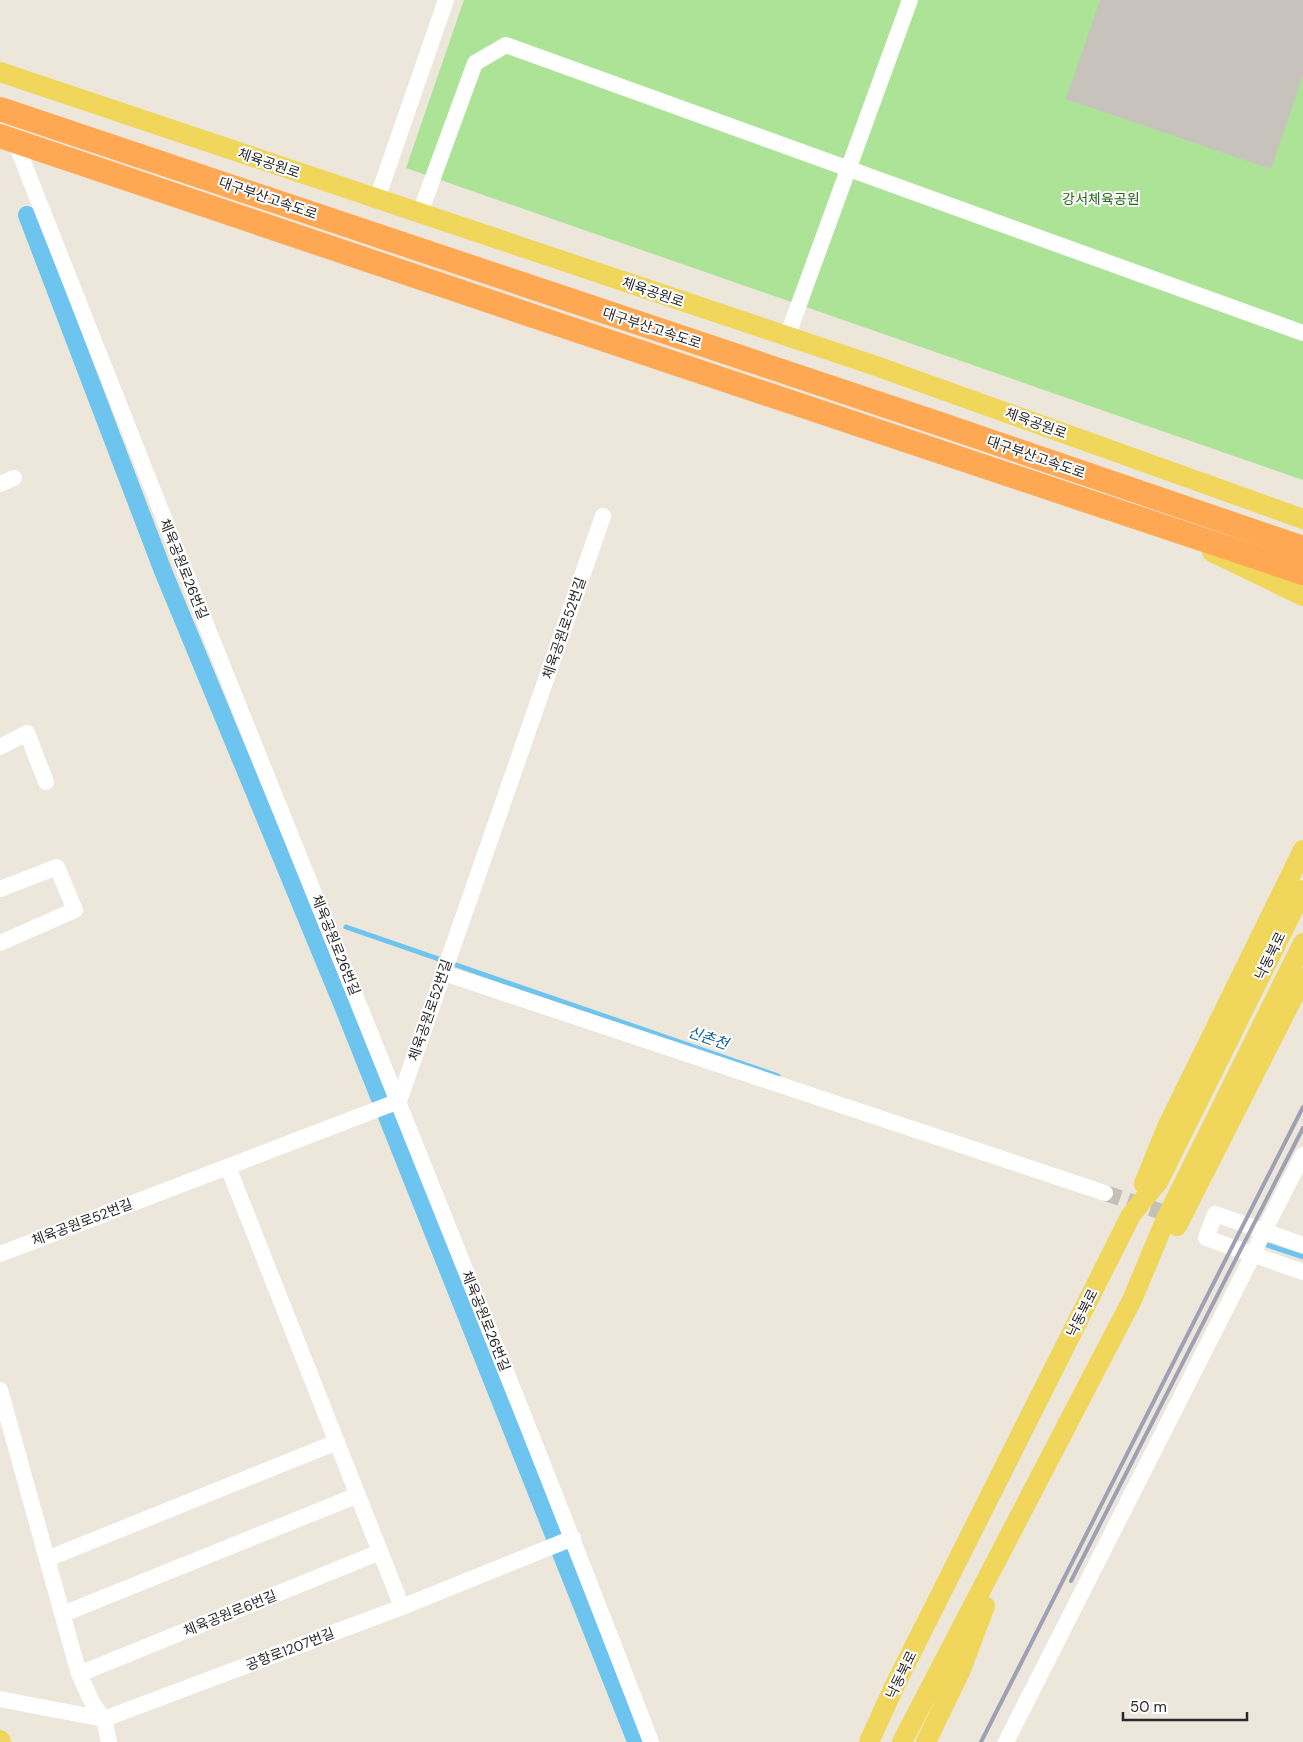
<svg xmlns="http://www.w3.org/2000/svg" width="1303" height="1742" viewBox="0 0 1303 1742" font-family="'DM Sans','Noto Sans KR',sans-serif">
<rect width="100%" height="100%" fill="#ece6db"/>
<path fill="#ace397" d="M464 0H1303V480L406 168Z"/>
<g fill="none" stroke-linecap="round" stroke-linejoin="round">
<path stroke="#6dc4ee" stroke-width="5" d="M305 913 316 917
M346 927 778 1076
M1261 1243 1303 1257"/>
<path stroke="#6dc4ee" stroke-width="18" d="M27 215 163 571 343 1006 636 1741"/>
</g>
<path fill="#c7c2bb" d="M1100 0H1303V75L1271 169 1066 99Z"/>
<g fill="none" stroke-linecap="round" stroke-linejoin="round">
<path stroke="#c5c0b7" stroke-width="16" stroke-dasharray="16 8" stroke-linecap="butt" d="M1105 1193 1196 1223"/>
<path stroke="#fff" stroke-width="16" d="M18 149C80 306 142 464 205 622 354 995 507 1367 651 1742
M377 199 446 0
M420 213 475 63 506 45 1303 333
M787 337 910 0
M0 484 14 478
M0 747 27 733 46 782
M0 889 57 867 75 910 0 943
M444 973 1105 1193
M1303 1155 1264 1231 1303 1245
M228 1167 402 1607
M0 1254 399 1101 603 516
M0 1390 79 1674 93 1704 104 1719 109 1742
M47 1559 337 1442
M63 1614 358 1495
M79 1674 380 1552
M0 1699 104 1719 402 1607 573 1538
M1006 1742 1253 1255 1264 1231 1215 1214 1206 1238 1303 1272"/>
<path stroke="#f0d75b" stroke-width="20" d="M0 72 876 366 1303 519
M1212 552 1303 596
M1144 1184 1167 1127 1303 850
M1177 1226 1303 978
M0 1740 1 1742
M869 1742 895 1685 1131 1215 1158 1182 1303 890
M902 1742 1132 1300 1165 1221 1303 943
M926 1742 960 1672 985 1606"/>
<path stroke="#fea854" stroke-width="24" d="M0 109 940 424 1303 548
M0 136 545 320 1303 573"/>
<path stroke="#9ea0b4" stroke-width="4" d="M1071 1581 1303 1128
M981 1742 1303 1107"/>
</g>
<g text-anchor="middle" stroke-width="4" stroke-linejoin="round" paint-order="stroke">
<g font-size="14" fill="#292929" stroke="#fff">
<text transform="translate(269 163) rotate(19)" y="5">체육공원로</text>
<text transform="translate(268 198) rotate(19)" y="5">대구부산고속도로</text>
<text transform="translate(653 292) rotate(19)" y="5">체육공원로</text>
<text transform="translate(652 328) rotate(18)" y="5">대구부산고속도로</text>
<text transform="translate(1036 423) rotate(20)" y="5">체육공원로</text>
<text transform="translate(1036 457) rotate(19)" y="5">대구부산고속도로</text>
<text transform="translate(184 569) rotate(68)" y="5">체육공원로26번길</text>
<text transform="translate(564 628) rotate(-71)" y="5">체육공원로52번길</text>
<text transform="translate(336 945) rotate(68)" y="5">체육공원로26번길</text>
<text transform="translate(1270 956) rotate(-64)" y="5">낙동북로</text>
<text transform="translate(430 1010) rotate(-71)" y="5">체육공원로52번길</text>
<text transform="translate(82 1222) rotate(-21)" y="5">체육공원로52번길</text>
<text transform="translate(1082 1313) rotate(-63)" y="5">낙동북로</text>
<text transform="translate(486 1321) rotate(68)" y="5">체육공원로26번길</text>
<text transform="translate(230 1613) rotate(-22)" y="5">체육공원로6번길</text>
<text transform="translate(290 1649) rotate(-21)" y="5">공항로1207번길</text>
<text transform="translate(901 1675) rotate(-64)" y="5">낙동북로</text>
</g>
<g font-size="14" fill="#25661a" stroke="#fff">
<text x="1101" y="204">강서체육공원</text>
</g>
<g font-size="15" font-style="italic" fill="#0d619a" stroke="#fff">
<text transform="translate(708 1038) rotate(19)" y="5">신촌천</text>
</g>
</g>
<path d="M1123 1712v8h124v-8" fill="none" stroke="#292929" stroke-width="2.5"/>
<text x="1130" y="1712" font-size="15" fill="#292929" stroke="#ffffff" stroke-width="4" paint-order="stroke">50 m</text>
</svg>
